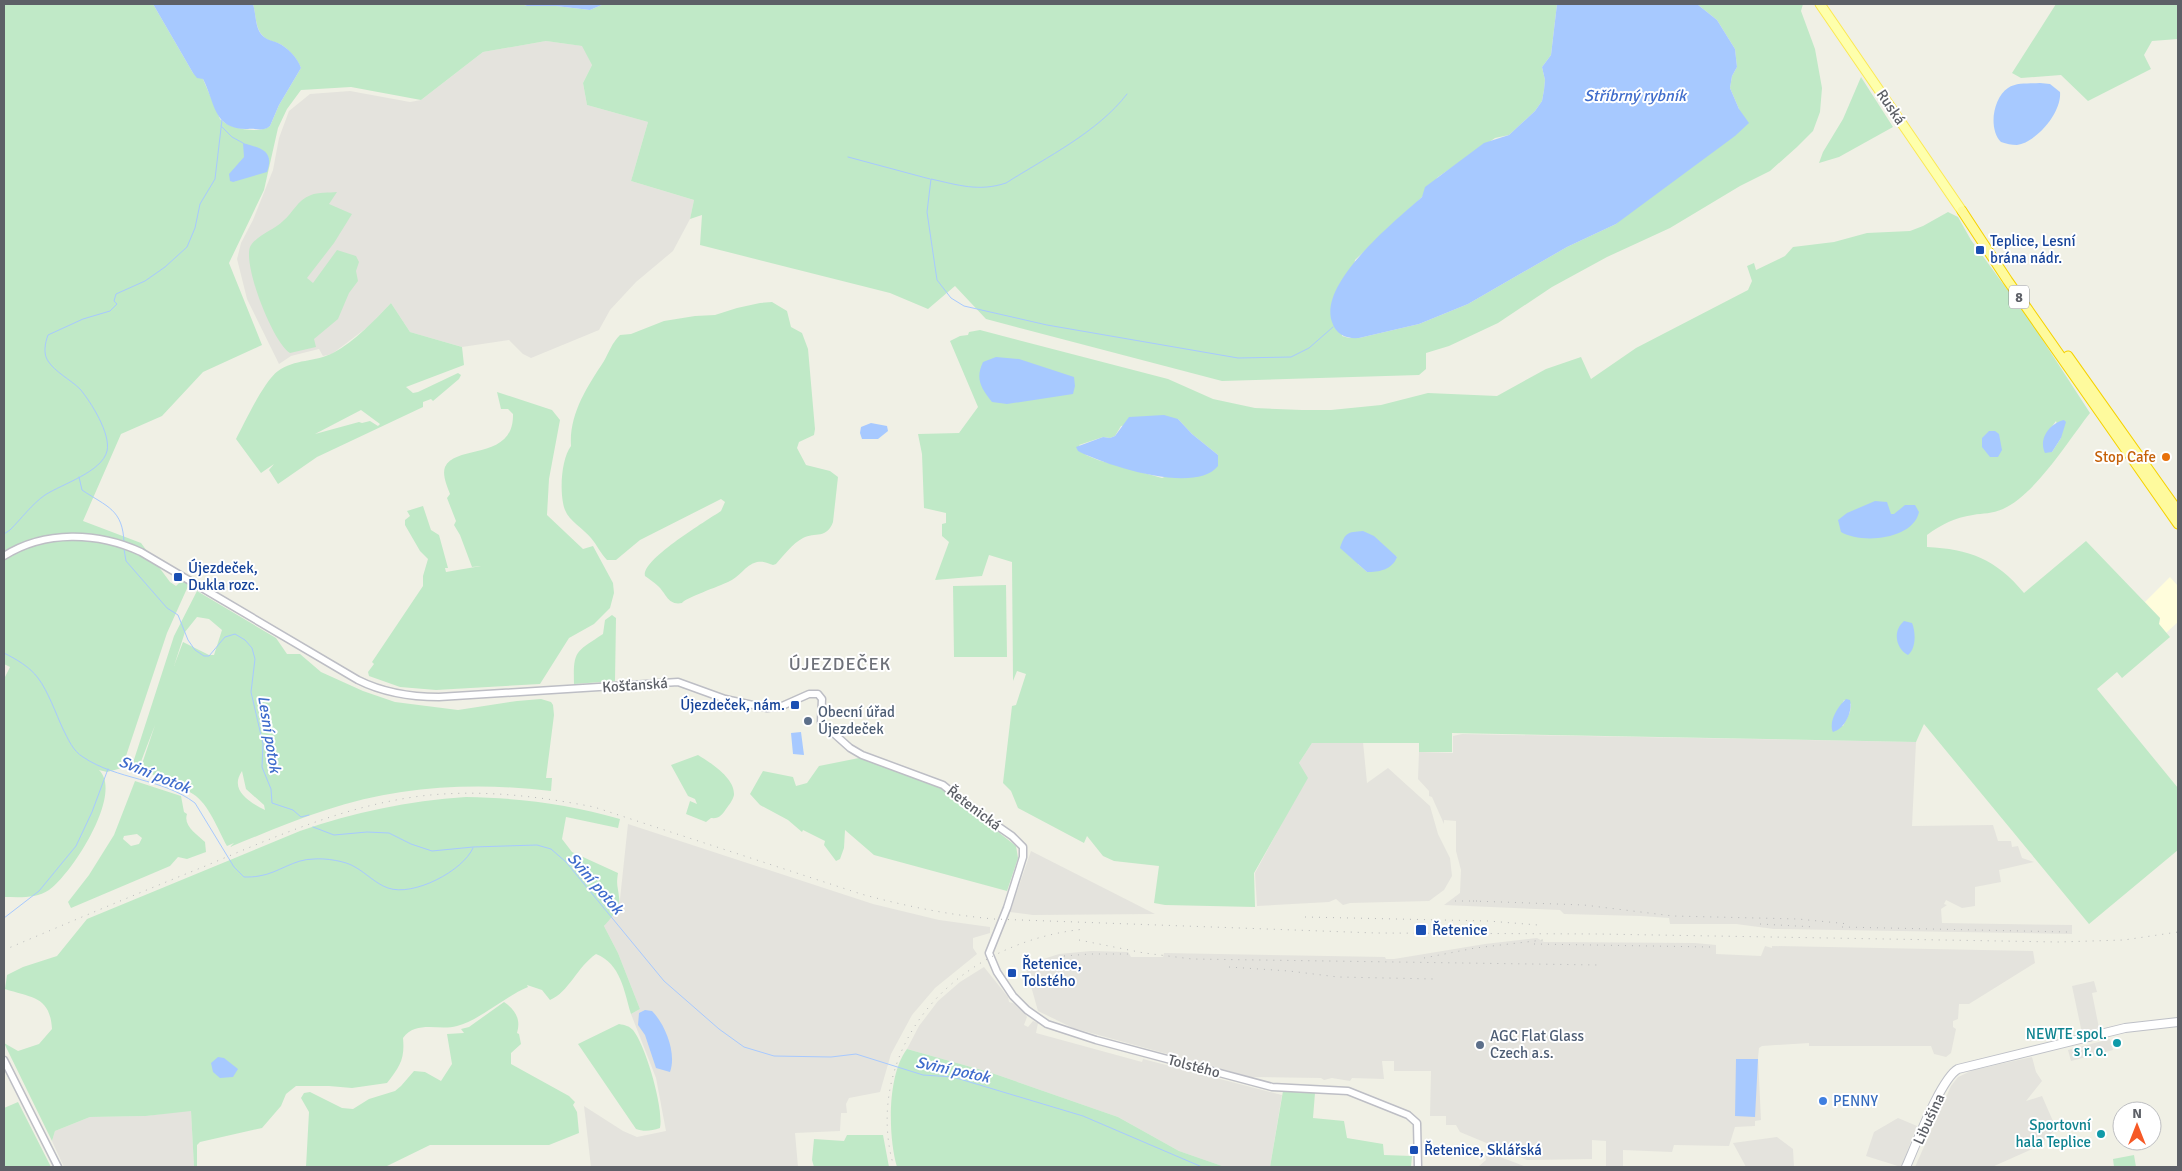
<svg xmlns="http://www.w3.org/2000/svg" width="2182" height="1171" viewBox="0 0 2182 1171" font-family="Signika,sans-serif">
<rect width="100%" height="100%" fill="#f0f0e5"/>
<path fill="#fffddc" d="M2170 577 2178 586V622L2166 633 2159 624 2160 618 2145 602Z"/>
<path fill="#e4e3dd" d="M546 41 583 46 592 65 583 83 587 105 648 122 631 181 694 200 690 219 673 251 636 282 610 310 599 330 531 358 523 354 509 340 462 347 410 332 391 303 369 326 332 354 323 356 319 349 291 356 279 364 247 299 237 259 241 243 253 220 273 170 279 138 289 111 310 94 350 91 410 102 421 100 483 52Z
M1462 734 1916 742 1912 826 1993 825 1998 841H2011L2012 847 2018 846 2022 858 2034 862 1999 870 2001 882 1975 887V906L1962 908 1946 900 1944 904 1947 905 1941 909 1942 923 2072 925V934L1774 929 1736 924H1670L1669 918 1641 916 1564 914 1560 910 1444 905 1460 893 1461 870 1456 851V821L1444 820V824L1432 797 1429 796V791L1418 779 1419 752 1453 753V736Z
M1363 742 1367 783 1388 768 1430 806 1438 834 1450 858 1452 876 1444 890 1429 901 1350 903 1343 905 1336 899 1329 902 1257 906 1255 873 1301 788 1299 763 1312 743Z
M628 824 873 904 939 920 990 927V933L973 938V948L977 954 935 988 912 1015 891 1054 880 1092 849 1098 846 1104 847 1113H841L840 1131 795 1133 798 1167H591L584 1106 623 1131 637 1137 666 1131 656 1078 631 1014 640 1009 618 953 604 926 617 908 620 899Z
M1031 851 1155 914 1033 915 1010 912Z
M1537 938 1544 942 1695 943 1716 945V954L1761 956 1765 946 1772 948V946L2033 951 2035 963 1969 1004H1959L1958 1019 1953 1021V1027L1956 1029 1951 1053 1946 1057 1934 1054 1931 1046H1809V1043L1762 1046 1759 1048 1758 1058 1761 1120 1755 1121V1126L1735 1127 1729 1146 1674 1145 1672 1152 1623 1150V1167L1606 1166V1141L1592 1140V1159L1527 1160 1460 1132 1456 1125H1446V1116H1430L1431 1071H1394V1061H1382L1384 1079 1352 1078 1350 1081 1332 1078 1324 1080 1321 1078 1251 1077 1073 1028 1038 1011 1025 965 1059 954 1091 951 1128 952 1131 957H1163L1164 953 1385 957 1386 959H1394L1485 944Z
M984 967 1008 997 1009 1002 1016 1004 1025 1013 1027 1017 1024 1025 1028 1027 1033 1021 1038 1023 1036 1033 1142 1062 1143 1059 1282 1095 1270 1167H1225L1179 1151 1118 1117 989 1072 907 1049 919 1026 938 1001 960 982Z
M2094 981 2097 992 2092 993 2099 1028 2082 1033 2072 986Z
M2110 1039 2113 1050 2071 1061 2068 1050Z
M2032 1057 2036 1072 2042 1081 2026 1101 2042 1096 2056 1128 2041 1145 1992 1167H1915L1951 1086 1958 1077 1973 1070Z
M191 1110 194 1167H64L52 1141 55 1131 90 1117 146 1116Z
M1898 1118 1917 1126 1901 1167 1866 1156 1874 1132Z
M1777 1137 1793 1149 1794 1167H1746L1733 1143Z
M1487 1152 1527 1167H1478L1486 1160 1485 1153Z"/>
<path fill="#c0e9c7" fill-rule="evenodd" d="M4 4H153L193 73 203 79 220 119C229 129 260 134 270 126L279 105 301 68C297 58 289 49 280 44 273 41 267 41 262 35 255 27 256 14 253 4H521L527 6H556L590 10 604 4H1557L1551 55 1542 67 1545 80 1544 90 1542 101 1535 111 1509 135 1495 138 1438 177 1422 197 1355 260 1342 336 1349 338H1359L1419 324 1468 304 1567 247 1616 224 1739 109 1730 88 1732 76 1737 67 1735 49 1717 20 1697 4H1803L1801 11 1815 49 1822 88 1820 112 1813 131 1797 147 1770 171 1740 186 1670 228 1607 257 1552 287 1498 323 1449 346 1426 353V369L1419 375 1222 381 986 319 955 286 928 309 890 293 700 245 702 215 690 219 694 200 631 181 648 122 587 105 583 83 592 65 582 46 546 41 483 52 421 100 351 87 301 90 287 109 278 128 264 190 229 263 262 345 203 372 162 416 121 434 83 521 141 543 170 582 176 586 181 581 189 584 167 633 122 768 107 772 99 770C124 794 71 875 49 890 36 899 18 897 4 897V685L5 677 10 667 4 664Z
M2056 4H2178V39L2152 41 2144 55 2151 69 2088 101 2061 75 2021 78 2012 73Z
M1861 77 1893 127 1839 157 1819 163 1823 152 1843 119Z
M337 192 329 204 352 214 334 243 307 278 313 283 337 250 356 256 359 262 356 271 358 281 349 293 338 319 314 339 316 347 290 353C273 343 243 266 250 247 255 236 274 230 283 221 293 213 297 200 311 195 318 192 329 193 337 192Z
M1948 212 1958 217 1971 240 2031 322 2090 413C2068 441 2035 495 2003 509 1992 514 1983 513 1973 515 1954 518 1942 524 1927 535V547C1969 549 1996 559 2024 593L2086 541 2160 618 2159 624 2170 637 2122 678 2117 672 2097 689 2178 788V850L2089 924 1924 724 1916 742 1452 733V752H1419V743H1312L1299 763 1308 778 1254 873 1255 907 1165 905 1154 903 1159 866 1114 861 1103 856 1087 836 1084 843 1018 808 1011 791 1003 783 1012 706 1016 705 1026 674 1017 671 1013 681 1012 562 989 555 982 576 935 580 949 542 942 536V524L946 523V513L924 508 922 454 918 434 959 433 978 407 950 341 960 336 968 335 969 332 980 330 1168 379 1213 399 1255 408 1302 410H1331L1381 405 1428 393 1497 396 1546 369 1581 357 1591 379 1636 348 1748 290 1752 281 1747 266 1754 263 1756 270 1785 256 1793 247 1834 242 1867 233 1910 231 1923 226ZM1178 419 1192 434 1218 455 1162 478 1098 460 1086 455 1079 445 1103 437 1110 438 1115 436 1121 426ZM2056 421 2061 438 2052 452 2045 436ZM1397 556 1367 572 1358 564ZM1844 700 1851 704 1850 712 1843 726 1832 724Z
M772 302 787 311 791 327 802 333 808 349 815 429 814 435 799 442 797 448 806 465 830 471 838 477 833 522C827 539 815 532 803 538 792 544 784 555 776 564L773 565C767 563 764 561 757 562 745 565 739 578 728 582 720 586 685 598 682 603 668 606 666 593 658 586 654 582 649 579 645 576 641 560 706 521 721 511L725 502 721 499 640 540 616 560H607C601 554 597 545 591 538 584 529 569 521 565 510 559 494 561 459 571 446 569 414 587 387 604 361 609 352 612 343 620 335L631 334 664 321 695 316 715 315 737 308 760 303Z
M391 303 410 332 462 347 464 365 406 387 413 393 418 392 458 373 461 375 459 379 433 401 431 399 423 402V407L317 457 278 484 269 470 274 464 261 473 236 439C245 422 264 381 278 371 294 359 316 362 333 353 355 341 374 321 391 303ZM361 410 380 424 378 426 370 421 362 423 359 422 315 434Z
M497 392 552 410 560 420 549 479 547 515 583 549 593 546 613 583 614 593 610 608 594 624 569 638 540 684 436 690 400 687 369 676 368 672 374 664 372 662 423 586V576L428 559 420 551 405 525V520L410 516 407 511 423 506 431 530 439 535 448 568H445L446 572 481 566 472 567 460 535 454 525 456 521 447 498 450 494C447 486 442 475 445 467 456 444 514 461 513 414L508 409H501Z
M1006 585 1007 657H954L953 586Z
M197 591 276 638 287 654H300L321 672 363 691 395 702 458 710 517 701 541 699 551 702 553 705 554 715 546 778H552L551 791C475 782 399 786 326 810 294 820 262 834 230 847L234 843 227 846C218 830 209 804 193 794 178 784 159 780 144 769L142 764 155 725 137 772 131 769 174 636ZM197 617 209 619 222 630 214 655H209L183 642 174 666 185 632ZM242 771 246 789 264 805 265 810C249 802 229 790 242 771Z
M612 615 616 618 615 681 574 684C573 650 576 652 603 634L605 620Z
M698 755C711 763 735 778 734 795 733 800 729 805 726 809 722 815 719 819 711 818L706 822 686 814 690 801 697 804 695 799 688 796 671 765Z
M859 758 942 788 1016 846 1018 858 1007 891 874 855 845 830 844 848 840 859 836 861 824 845 825 841 803 830 802 832 788 820 760 805 750 794 763 771 793 777 796 786 807 783 819 766Z
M135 781 181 796 184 812 187 814C183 826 197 834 205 842L206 852 187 859 178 857 170 866 71 908 68 902 89 875 114 835ZM137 834 142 838 139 844 131 846 123 839 124 836Z
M466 797C519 798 569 804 620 819L618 828 566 817 562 839 572 852 618 873C616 886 618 886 619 897 621 908 610 919 604 926L618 953 640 1009 631 1014C624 991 621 964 596 954 577 967 569 992 550 1000L542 990 527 985 528 987C504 997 480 1020 457 1026 439 1031 416 1020 403 1038 405 1059 400 1066 387 1083L352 1088 329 1086H296L286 1094 281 1106 262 1128 200 1142 197 1145V1167H194L191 1111 146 1116 90 1117 55 1131 52 1141 4 1043 18 1051 39 1044 52 1029C50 996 32 998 5 989L7 975 23 967 57 956 87 919 300 831C354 812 408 801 466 797Z
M504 1002C516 1010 521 1020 517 1033L519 1034 521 1044 511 1053V1064L569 1096 575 1102 573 1105 577 1112 579 1133 549 1145H430L385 1167H306L309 1112 301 1098 304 1093 310 1092 342 1108 353 1109 369 1099 395 1091 401 1086 414 1071 425 1072 441 1081 452 1064 447 1034 464 1033 461 1029 469 1027Z
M619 1024C625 1025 629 1026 633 1030 646 1046 664 1109 660 1128 651 1131 644 1132 636 1129L578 1044Z
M907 1049 989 1072 1118 1117 1179 1151 1225 1167H897C888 1136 887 1075 907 1049Z
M1283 1091 1315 1093 1313 1118 1344 1121 1347 1138 1383 1144 1384 1155 1412 1156 1411 1167H1270Z
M18 1102 51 1167H4V1108Z
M847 1135H883L889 1167H814L812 1160 814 1139 844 1141Z
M2134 1155 2136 1167H2114L2113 1159Z"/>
<path fill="#a7c9ff" d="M153 4H253C256 13 255 26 261 34 266 40 271 40 278 43 287 47 298 58 301 68L279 105 270 126C263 132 256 128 248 129 213 130 215 102 203 79L197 78 193 73Z
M521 4H604L590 10 556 6H527Z
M1557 4H1697L1717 20 1735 49 1737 67 1732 76 1730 88 1739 109 1749 123 1735 136 1616 224 1567 247 1468 304 1419 324 1359 338C1347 339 1336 335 1332 322 1318 283 1395 221 1422 197L1425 187 1484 143 1509 135 1535 111 1542 101 1544 90 1545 80 1542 67 1551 55Z
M2040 83 2050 84 2060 92C2062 112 2037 142 2017 145 2011 145 2007 144 2001 142 1988 129 1993 98 2008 88 2017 82 2030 84 2040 83Z
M243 143C260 148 275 150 267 172L233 182 230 181 229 174 244 157Z
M996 357 1019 359 1074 377 1075 386 1073 394 1007 404 992 402C981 388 975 379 983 362Z
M1164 415 1178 419 1192 434 1218 455V466C1195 495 1105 465 1078 451L1076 447 1103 437 1110 438 1115 436 1129 417Z
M2064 420 2066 422 2061 438 2052 452 2045 453C2038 439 2050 423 2064 420Z
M871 423 887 426 888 431 878 439H862L860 433 861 427Z
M1989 431H1995L1999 434 2002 450 1998 457H1990L1982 447V438Z
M1875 501 1887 502 1891 514H1894L1905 505H1915L1919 512C1913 540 1861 544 1841 532L1838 520 1847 513Z
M1363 531 1374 536 1397 557C1392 570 1379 572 1367 572L1340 548C1345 533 1347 532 1363 531Z
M1904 621 1912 623C1916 632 1916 649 1908 655 1896 649 1892 631 1904 621Z
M1846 699 1850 700C1853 711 1845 729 1833 732 1828 722 1838 706 1846 699Z
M801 732 804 755 793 754 791 733Z
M645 1010 652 1011C665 1024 677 1053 670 1072L656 1068 645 1035 638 1025 639 1013Z
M218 1057 224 1058 238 1069 233 1077 220 1078 213 1072 211 1063Z
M1736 1059H1758L1755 1117 1735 1116Z"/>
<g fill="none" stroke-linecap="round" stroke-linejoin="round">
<path stroke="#a7c9ff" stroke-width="1" d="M1127 94C1098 132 1047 157 1006 183 979 192 958 185 931 179L927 212 937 280 951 298 964 306 1047 325 1238 358 1291 357 1309 348 1333 327
M221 126 232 137 243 143
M848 157 930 179
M79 477 82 490C107 507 123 509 124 543
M4 534 10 530C21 519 32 504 45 495 62 484 102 472 107 451 111 434 91 402 80 389 71 380 55 372 48 361 43 354 45 343 48 335L83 319 110 311 117 304 114 301 116 294 145 281 165 267 187 247 195 228 200 204 215 179 222 120
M124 549 126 561 167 608 178 615 188 640 195 650 204 656H209L225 637 235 634 245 640 252 648 255 659 251 692 263 744 262 767 271 789 272 803 293 810 301 817 309 815
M4 653C16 659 30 667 38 678 48 691 56 714 63 729 68 739 73 751 83 757 117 780 162 778 195 803L234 867 244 877C249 877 254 877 259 876 279 873 293 859 314 859 325 858 346 861 355 867 366 873 376 884 388 888 413 897 463 871 473 848
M313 827 334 835 367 832 389 833 411 844 432 851 473 847 537 845 551 849 566 862 664 981 719 1029 744 1047 774 1056 831 1057 856 1054 923 1075 953 1077 1083 1116 1202 1167
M4 918 39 891 76 846 92 812 108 769"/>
<defs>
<path id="tertiary" d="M4 556C45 530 98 532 141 552L358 680C384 693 410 697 439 697L678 682 725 699 767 708 782 706 809 694H818L822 699 821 722 850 748 862 755 943 785 970 807 1012 836 1023 847V857L1007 908 989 953 997 972 1013 996 1027 1010 1047 1024 1096 1040 1272 1087 1348 1091 1408 1115 1417 1123 1418 1167
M4 1060 58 1167"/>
<path id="secondary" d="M1906 1167C1915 1147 1941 1078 1958 1069L2125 1028 2178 1022"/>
<path id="primary" d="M1820 4 1962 211"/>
<path id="trunk" d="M1962 211 2008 281 2178 524
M2068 356 2178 511"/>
</defs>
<use href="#tertiary" stroke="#bdbec5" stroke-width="9"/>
<use href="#secondary" stroke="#bec0c7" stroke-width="10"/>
<use href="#primary" stroke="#fce953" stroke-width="11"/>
<use href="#trunk" stroke="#f6d200" stroke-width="11"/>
<use href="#tertiary" stroke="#fff" stroke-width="6"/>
<use href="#secondary" stroke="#fff" stroke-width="8"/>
<use href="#primary" stroke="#feffac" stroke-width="9"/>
<use href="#trunk" stroke="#fefa9d" stroke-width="9"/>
<path stroke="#b8b9ba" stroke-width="1" stroke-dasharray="1 6" stroke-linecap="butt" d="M1455 901H1480
M1473 901 1584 905 1673 916 1798 919 1849 924
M1305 917 1488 921 1538 925
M1760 924 1815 927
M1842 927 2067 932
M1079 940 1144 953 1192 959 1599 965
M1534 944 1710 947
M4 950C70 922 136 894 203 867 274 837 344 806 421 796 480 789 537 796 594 807L861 894C905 906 949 915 994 919L1376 933 1599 934 2058 942 2124 940 2178 932
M1064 956 1090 954H1131
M1424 958 1475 948 1543 940
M1229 967 1289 971 1338 977 1435 979
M894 1167C886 1141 885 1111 891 1084 911 993 995 938 1085 929"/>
</g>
<g fill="#1a4fb4" stroke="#fff" stroke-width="2">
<rect x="1975" y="245" width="10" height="10" rx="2.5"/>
<rect x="173" y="572" width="10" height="10" rx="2.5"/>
<rect x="790" y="700" width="10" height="10" rx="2.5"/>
<rect x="1415" y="924" width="12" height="12" rx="2.5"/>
<rect x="1007" y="968" width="10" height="10" rx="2.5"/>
<rect x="1409" y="1145" width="10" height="10" rx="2.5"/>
</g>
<circle fill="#e8710a" stroke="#fff" stroke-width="2" cx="2166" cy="457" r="5"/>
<g fill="#5c6f8a" stroke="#fff" stroke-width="2">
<circle cx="808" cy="721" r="5"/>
<circle cx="1480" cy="1045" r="5"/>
</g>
<g fill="#0f9aa8" stroke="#fff" stroke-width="2">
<circle cx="2117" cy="1043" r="5"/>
<circle cx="2101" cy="1134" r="5"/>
</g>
<circle fill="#3f7fe0" stroke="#fff" stroke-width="2" cx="1823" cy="1101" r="5"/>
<g text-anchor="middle" stroke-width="4" stroke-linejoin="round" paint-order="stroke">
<rect fill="#fff" stroke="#8e9095" stroke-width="1" x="2009" y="285.5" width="20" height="23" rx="4"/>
<g font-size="14" font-weight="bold" fill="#5d6067">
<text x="2019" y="302">8</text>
</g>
<g font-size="15" fill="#5d6067" stroke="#fff">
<text transform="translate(1891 107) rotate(56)" y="5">Ruská</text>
<text transform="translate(635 685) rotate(-4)" y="5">Košťanská</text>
<text transform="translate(974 808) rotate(37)" y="5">Řetenická</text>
<text transform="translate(1194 1066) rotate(15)" y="5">Tolstého</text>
<text transform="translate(1929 1119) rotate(-65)" y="5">Libušina</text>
</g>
<g font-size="15" fill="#164399" stroke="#fff" text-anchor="start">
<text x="1990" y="246">Teplice, Lesní<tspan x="1990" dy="17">brána nádr.</tspan></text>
<text x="188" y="573">Újezdeček,<tspan x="188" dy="17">Dukla rozc.</tspan></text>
<text x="785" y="710" text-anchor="end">Újezdeček, nám.</text>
<text x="1432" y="935">Řetenice</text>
<text x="1022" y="969">Řetenice,<tspan x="1022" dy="17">Tolstého</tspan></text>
<text x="1424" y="1155">Řetenice, Sklářská</text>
</g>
<g font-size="15" fill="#c56008" stroke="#fff" text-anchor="end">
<text x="2156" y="462">Stop Cafe</text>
</g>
<g font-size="15" fill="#4e5e75" stroke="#fff" text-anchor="start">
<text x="818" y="717">Obecní úřad<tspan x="818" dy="17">Újezdeček</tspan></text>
<text x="1490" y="1041">AGC Flat Glass<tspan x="1490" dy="17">Czech a.s.</tspan></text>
</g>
<g font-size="15" fill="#0d838f" stroke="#fff" text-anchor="end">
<text x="2107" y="1039">NEWTE spol.<tspan x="2107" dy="17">s r. o.</tspan></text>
<text x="2091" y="1130">Sportovní<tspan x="2091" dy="17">hala Teplice</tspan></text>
</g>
<g font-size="15" fill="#366cbe" stroke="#fff" text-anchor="start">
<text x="1833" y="1106">PENNY</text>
</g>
<g font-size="16" font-style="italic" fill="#3f6ccc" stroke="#fff">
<text x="1635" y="101">Stříbrný rybník</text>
<text transform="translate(270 734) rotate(81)" y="6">Lesní potok</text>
<text transform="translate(155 774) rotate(22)" y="6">Sviní potok</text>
<text transform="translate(596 883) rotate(49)" y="6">Sviní potok</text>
<text transform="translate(953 1069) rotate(12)" y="6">Sviní potok</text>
</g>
<g font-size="18" letter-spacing="1" fill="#6e7179" stroke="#fff">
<text x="840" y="670">ÚJEZDEČEK</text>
</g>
</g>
<rect width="2182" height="1171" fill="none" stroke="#5d6067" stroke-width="10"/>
<g transform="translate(2137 1126)"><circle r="24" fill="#ffffff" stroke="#bebfc2"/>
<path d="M0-4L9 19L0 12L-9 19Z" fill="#f65926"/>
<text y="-8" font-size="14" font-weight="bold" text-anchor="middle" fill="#5d6067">N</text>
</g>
</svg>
